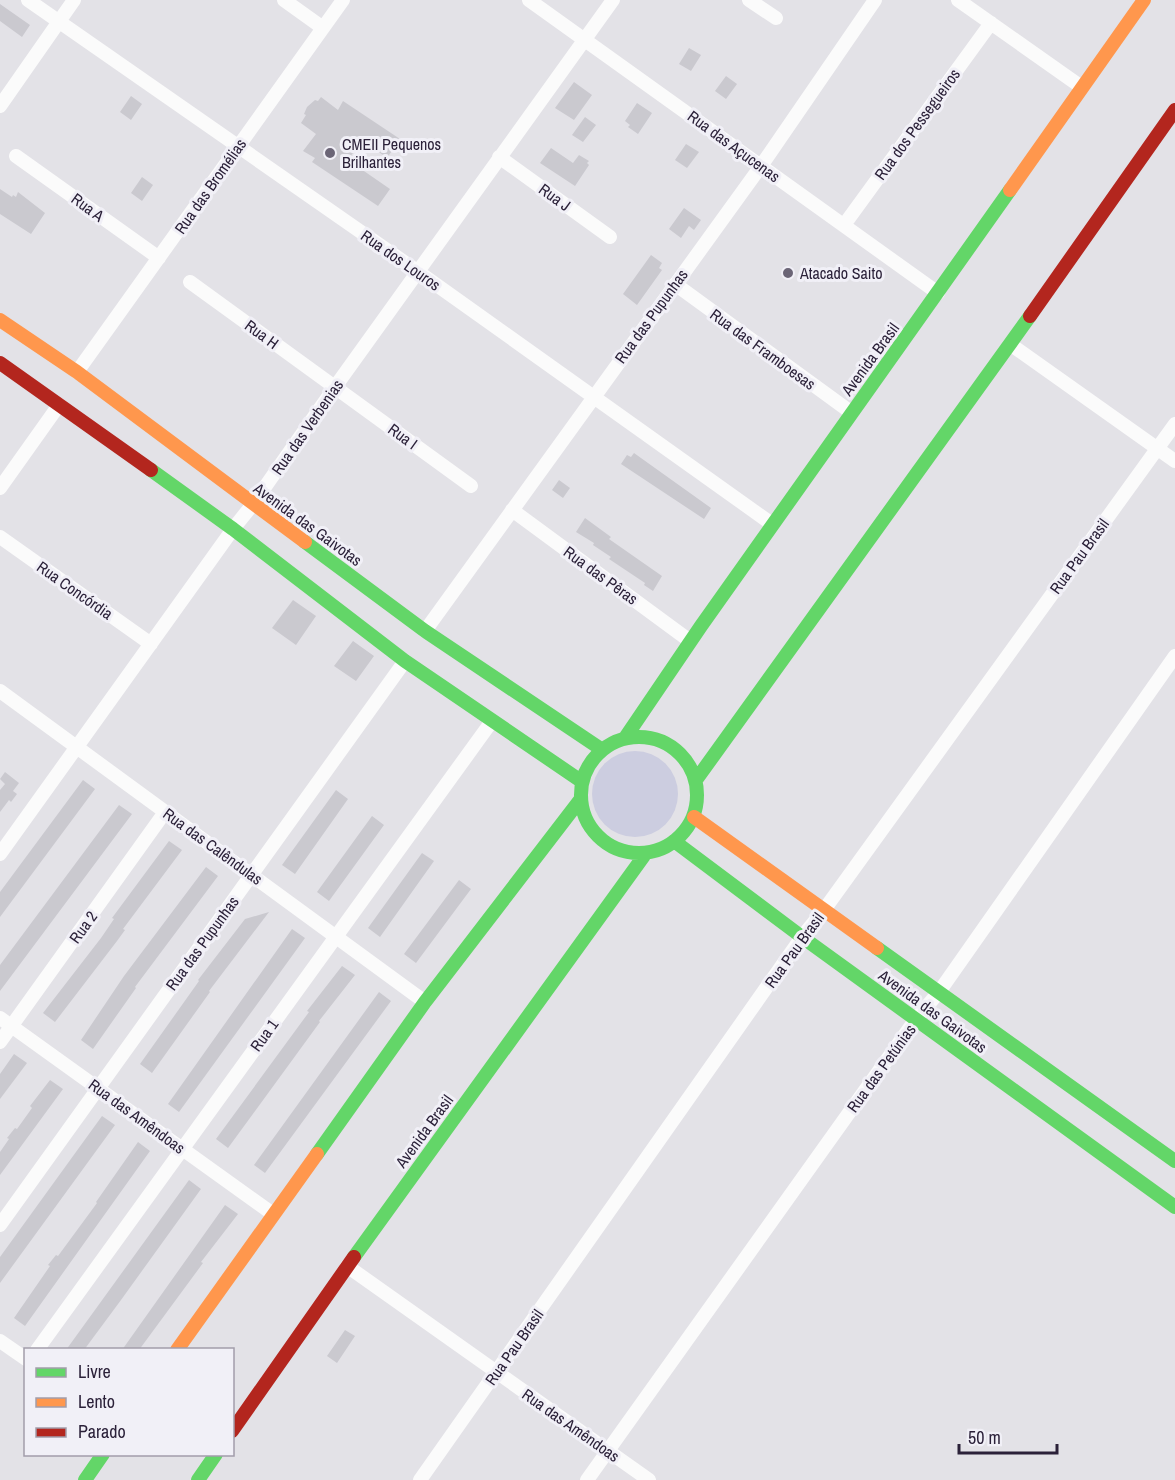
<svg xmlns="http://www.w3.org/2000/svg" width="1175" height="1480" viewBox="0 0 1175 1480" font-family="'Archivo Narrow',sans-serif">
<rect width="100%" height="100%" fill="#e3e2e7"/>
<path fill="#cccde0" d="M592 794a43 43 0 1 1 86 0a43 43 0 1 1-86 0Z"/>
<path fill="#cac9cf" d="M0 4 30 25 22 37 0 21Z
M689 48 701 55 691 71 679 64Z
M726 76 737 84 726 99 715 91Z
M574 82 592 95 574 120 555 108Z
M131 96 142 104 131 120 120 112Z
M321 97 338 110 343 101 400 139 387 158 362 140 348 160 390 189 378 206 312 162 315 158 303 151 316 134 301 123 306 115 304 114 307 107 315 100 318 101Z
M637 103 652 113 638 134 628 127 630 125 625 121Z
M585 117 596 125 583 142 572 135Z
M686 144 699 152 687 168 675 160Z
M551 148 573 163 579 155 589 161 587 163 589 165 575 186 540 163Z
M142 177 153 185 142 201 131 193Z
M0 189 12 197 13 195 16 197 18 192 45 213 31 234 0 214Z
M684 208 701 220 694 230 689 226 681 238 669 229Z
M651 255 662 263 659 268 662 270 637 305 623 294Z
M634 453 711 508 704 519 621 464 627 455 631 457Z
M559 480 570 488 563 498 552 490Z
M585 518 611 537 609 539 662 576 653 591 644 585 645 583 609 559 611 557 593 545 594 543 576 532Z
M293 600 316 616 296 645 272 628Z
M353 641 374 656 356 681 334 666Z
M5 772 19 783 13 791 17 794 11 802 9 800 0 812V790L5 784 0 779Z
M83 780 95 789 0 917V892Z
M336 790 348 799 295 874 282 865Z
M119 805 132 814 0 991V965Z
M372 816 384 825 329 901 317 892Z
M169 841 182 850 123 929 125 930 117 941 55 1022 43 1013 101 938 114 919 112 918Z
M422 853 434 861 380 937 368 928Z
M206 867 218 876 135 987 136 988 93 1049 81 1040 124 976Z
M459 880 471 889 416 963 404 954Z
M269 912 209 991 210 992 152 1073 140 1064 199 981 198 980 245 919Z
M292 929 305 938 179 1112 168 1104Z
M342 966 355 975 319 1021 320 1022 228 1148 216 1139 309 1012 307 1011Z
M379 992 391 1001 265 1173 254 1165Z
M14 1054 27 1063 0 1099V1074Z
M50 1080 63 1089 0 1175V1152L9 1139 7 1138 15 1128 17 1129 32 1108 30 1106Z
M102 1116 115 1125 0 1283V1257Z
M138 1142 150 1151 25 1326 14 1318 50 1266 48 1265 56 1255 58 1256 97 1203 96 1202Z
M189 1180 201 1189 121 1300 84 1350H66Z
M225 1205 238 1214 201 1262 203 1263 139 1350H122Z
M345 1330 355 1336 337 1363 327 1356Z"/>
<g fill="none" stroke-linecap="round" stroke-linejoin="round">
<path stroke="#fbfbfb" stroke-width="14" d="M28 0 417 271 772 524
M284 0 323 28
M529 0 938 293
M749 0 776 18
M958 0 1080 86
M0 106 74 0
M16 156 159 258
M499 157 610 237
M844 225 991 23
M190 282 471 486
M675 284 852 413
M1010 344 1175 461
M77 372 343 0
M0 488 59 405
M512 510 690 641
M0 537 151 644
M425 631 761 166 875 0
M0 691 425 1002
M0 854 233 529 253 504 335 387 613 0
M0 1018 273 1214
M0 1042 165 812
M0 1225 405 661
M347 1266 649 1480
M0 1341 26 1359
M37 1350 492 721
M420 1480 802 937 824 910 1175 424
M587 1480 916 1019 939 992 1175 656"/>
<path stroke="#63d668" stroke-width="14" d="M151 470 233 529 405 661 581 781
M305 542 425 631 601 749
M581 795a58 58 0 1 1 116 0a58 58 0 1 1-116 0Z
M625 738 701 626 1010 190
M696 780 1030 316
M674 841 802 937 1175 1207
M877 948 1175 1161
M317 1154 425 1002 580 800
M354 1257 646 853
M85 1480 103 1454
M198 1480 216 1454"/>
<path stroke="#ff974d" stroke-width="14" d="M1010 190 1144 0
M0 320 77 372 305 542
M694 817 877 948
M177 1350 317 1154"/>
<path stroke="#b3261e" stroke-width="14" d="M1030 316 1175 110
M0 363 151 470
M232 1431 354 1257"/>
</g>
<g fill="#6b6576" stroke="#f1f0f7" stroke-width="2">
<circle cx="330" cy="153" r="6"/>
<circle cx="788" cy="273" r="6"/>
</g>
<g text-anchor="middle" stroke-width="6" stroke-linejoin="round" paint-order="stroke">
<g font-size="16" fill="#2b2139" stroke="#f1f0f7">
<text transform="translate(917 124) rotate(-54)" y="6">Rua dos Pessegueiros</text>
<text transform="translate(734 146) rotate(36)" y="6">Rua das Açucenas</text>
<text transform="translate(210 186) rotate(-55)" y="6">Rua das Bromélias</text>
<text transform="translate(555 197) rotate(36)" y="6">Rua J</text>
<text transform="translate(88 207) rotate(36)" y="6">Rua A</text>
<text transform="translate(401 260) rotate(35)" y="6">Rua dos Louros</text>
<text transform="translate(651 316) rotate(-54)" y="6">Rua das Pupunhas</text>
<text transform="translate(262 334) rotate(36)" y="6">Rua H</text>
<text transform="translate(763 349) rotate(36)" y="6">Rua das Framboesas</text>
<text transform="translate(870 359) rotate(-54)" y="6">Avenida Brasil</text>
<text transform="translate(307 427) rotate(-55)" y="6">Rua das Verbenias</text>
<text transform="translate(403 436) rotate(36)" y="6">Rua I</text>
<text transform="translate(308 524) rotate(36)" y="6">Avenida das Gaivotas</text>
<text transform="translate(1079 556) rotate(-54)" y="6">Rua Pau Brasil</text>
<text transform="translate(601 575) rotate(36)" y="6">Rua das Pêras</text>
<text transform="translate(75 590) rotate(35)" y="6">Rua Concórdia</text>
<text transform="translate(213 846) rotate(36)" y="6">Rua das Calêndulas</text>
<text transform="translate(83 927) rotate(-54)" y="6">Rua 2</text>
<text transform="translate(202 943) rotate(-54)" y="6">Rua das Pupunhas</text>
<text transform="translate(794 950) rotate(-54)" y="6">Rua Pau Brasil</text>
<text transform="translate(933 1011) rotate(36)" y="6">Avenida das Gaivotas</text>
<text transform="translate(264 1035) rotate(-54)" y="6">Rua 1</text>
<text transform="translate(881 1068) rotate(-54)" y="6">Rua das Petúnias</text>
<text transform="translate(137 1116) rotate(36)" y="6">Rua das Amêndoas</text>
<text transform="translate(424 1131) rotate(-54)" y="6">Avenida Brasil</text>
<text transform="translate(514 1347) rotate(-55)" y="6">Rua Pau Brasil</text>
<text transform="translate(571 1425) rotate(35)" y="6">Rua das Amêndoas</text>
</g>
<g font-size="16" fill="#2b2139" stroke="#f1f0f7" text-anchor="start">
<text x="342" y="150">CMEII Pequenos<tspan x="342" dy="18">Brilhantes</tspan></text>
<text x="800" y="279">Atacado Saito</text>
</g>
</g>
<rect x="24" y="1348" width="210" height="108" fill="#f1f0f7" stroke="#a29dab" stroke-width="1.5"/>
<rect x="36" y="1368" width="30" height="9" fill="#63d668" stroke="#a29dab" stroke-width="1.5"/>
<text x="78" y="1378" font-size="18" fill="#2b2139">Livre</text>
<rect x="36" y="1398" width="30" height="9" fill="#ff974d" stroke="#a29dab" stroke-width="1.5"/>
<text x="78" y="1408" font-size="18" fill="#2b2139">Lento</text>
<rect x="36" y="1428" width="30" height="9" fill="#b3261e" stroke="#a29dab" stroke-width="1.5"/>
<text x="78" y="1438" font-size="18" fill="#2b2139">Parado</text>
<path d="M959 1444v9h98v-9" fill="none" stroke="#2b2139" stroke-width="3"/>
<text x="968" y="1444" font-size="18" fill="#2b2139" stroke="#f1f0f7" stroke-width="4.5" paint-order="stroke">50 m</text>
</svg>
